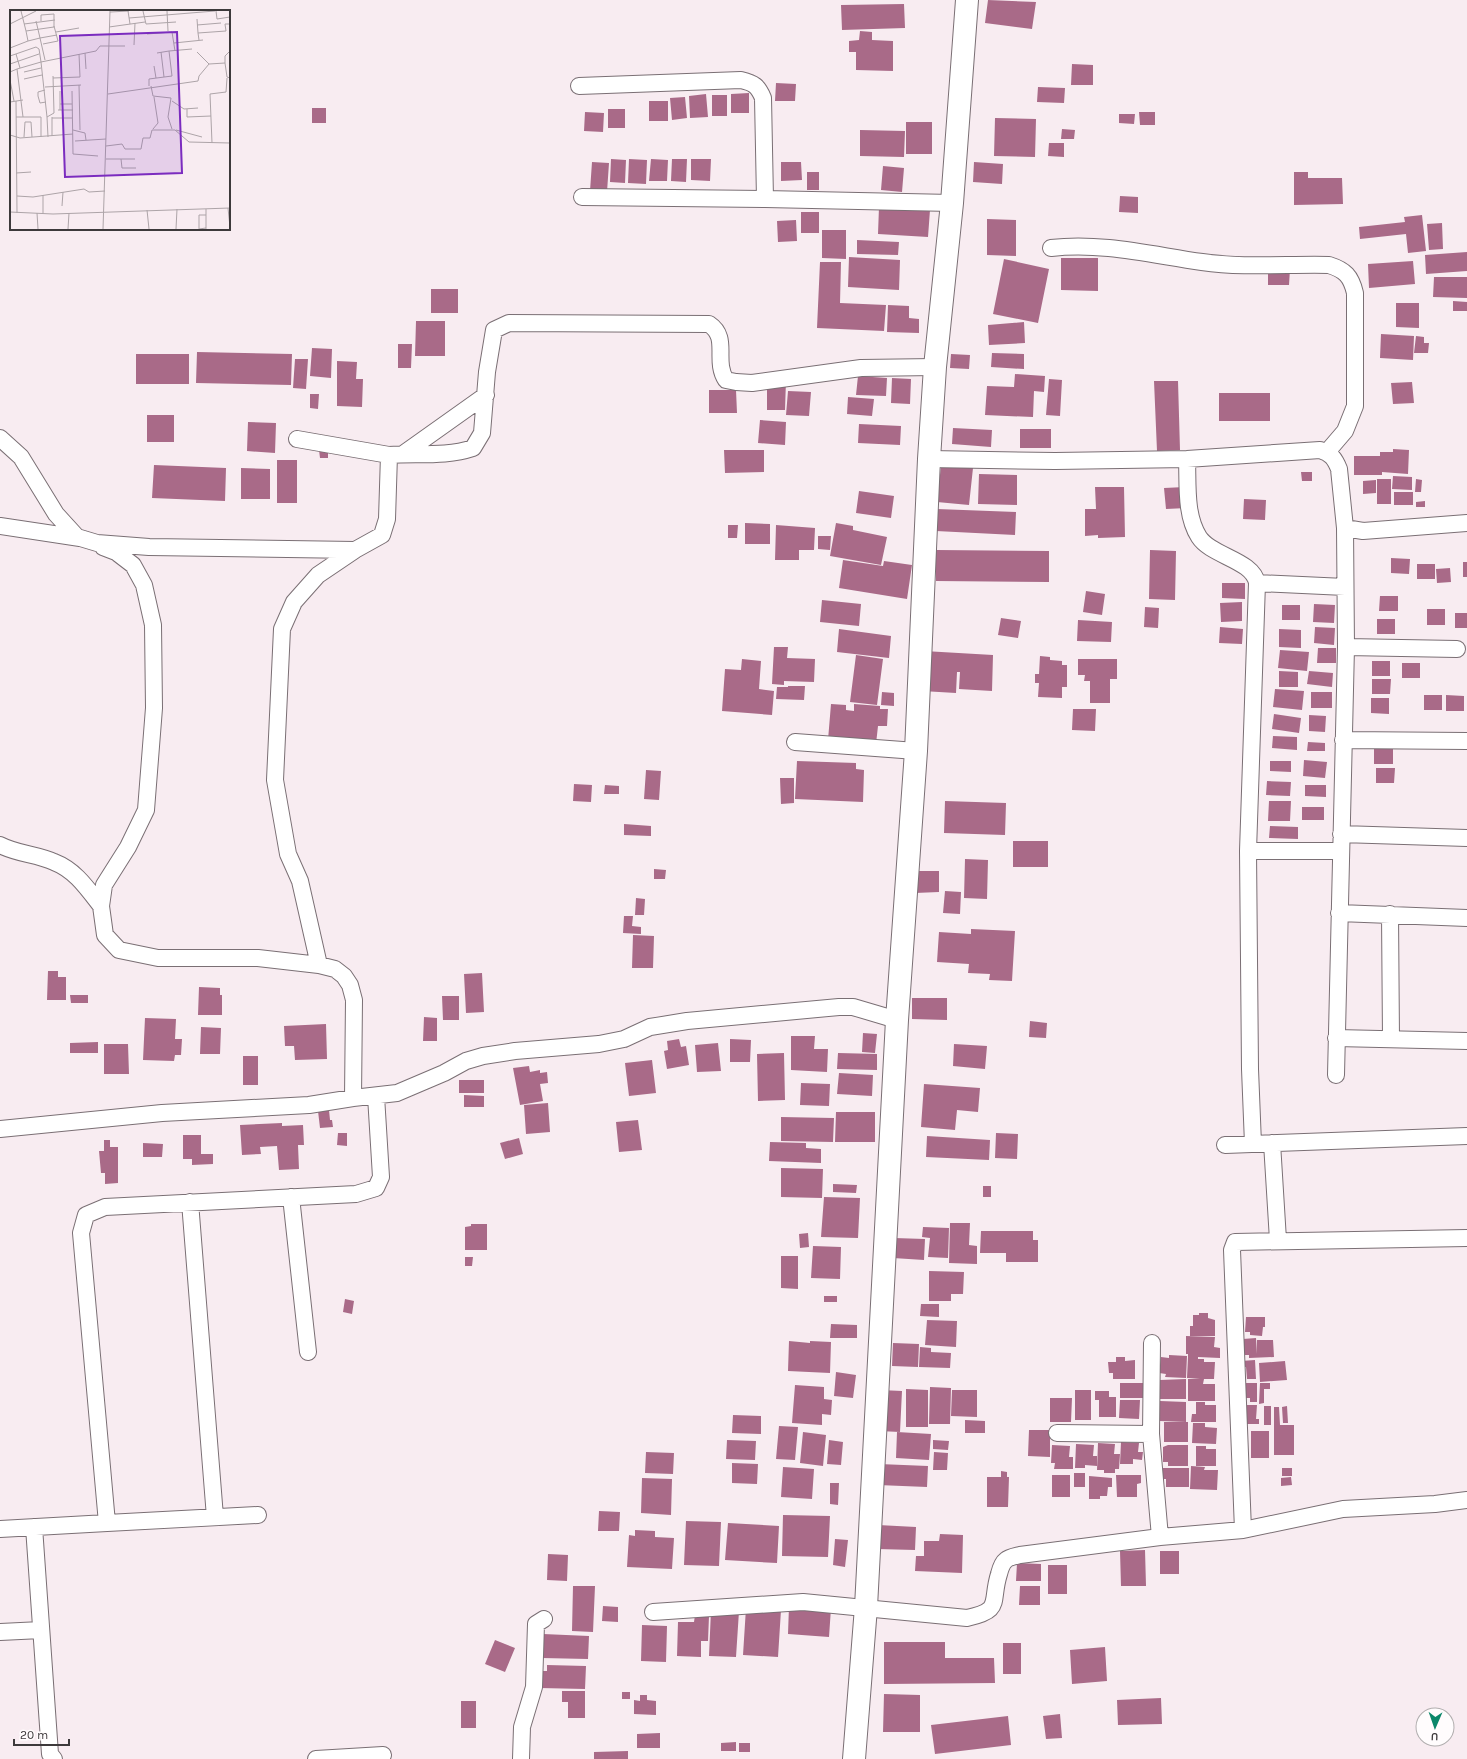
<svg xmlns="http://www.w3.org/2000/svg" width="1467" height="1759" viewBox="0 0 1467 1759" font-family="Karla,sans-serif">
<rect width="100%" height="100%" fill="#f8ecf1"/>
<path fill="#a96a88" d="M988 0 1036 2 1032 29 985 23Z
M904 4 905 28 842 30 841 5Z
M860 31 872 32V40L893 41V71L856 70V52H849V41L859 40Z
M1072 64 1093 65V85H1071Z
M776 83 796 84 795 101H775Z
M1038 87 1065 88 1064 103 1037 102Z
M749 93V113H731V94Z
M706 94 708 117 690 118 689 96Z
M712 95H727V116H712Z
M685 97 687 118 672 120 670 98Z
M649 101H668V121H649Z
M312 108H326V123H312Z
M608 109H625V128H608Z
M585 112 604 113 603 132 584 131Z
M1139 112H1155V125H1140Z
M1119 114H1135L1134 124 1119 123Z
M995 118 1036 119 1035 157 994 156Z
M906 122H932V154H906Z
M1062 129 1075 130 1074 139H1061Z
M860 130 905 131 904 157 860 156Z
M1049 143H1064V157L1048 156Z
M611 159 626 160 625 183 610 182Z
M629 159 647 160 646 184 628 183Z
M651 159 668 160 667 181H649Z
M672 159H687L686 182 671 181Z
M691 159H711L710 181 691 180Z
M592 162 609 163 607 192 590 191Z
M781 162H801L802 180 781 181Z
M974 162 1003 164 1002 184 973 182Z
M883 166 904 168 902 192 881 190Z
M807 172H819V190H807Z
M1294 172H1308V178H1342L1343 204 1294 205Z
M1120 196 1138 197V213L1119 212Z
M879 207 930 210 928 237 878 234Z
M801 212H819V233H801Z
M1422 215 1426 251 1408 253 1406 234 1360 239 1359 227 1405 222 1404 217Z
M987 219 1016 220V256L987 255Z
M796 220 797 241 778 242 777 221Z
M1442 223 1443 249 1429 250 1427 224Z
M822 230H846V259L822 258Z
M857 240 899 242 898 255 857 254Z
M1467 252V271L1426 274 1425 255Z
M849 257 900 260 899 290 848 287Z
M1061 258H1098V291L1061 290Z
M1004 259 1049 269 1038 323 993 314Z
M1413 261 1415 284 1369 288 1368 264Z
M820 262H841L840 303 886 305 884 331 817 328Z
M1268 268 1290 269 1289 285H1268Z
M1434 277H1467V298L1433 297Z
M431 289H458V313H431Z
M1453 301 1467 302V311H1453Z
M1396 303H1419V328L1396 327Z
M888 305 909 306V318L919 319V333L887 332Z
M416 321H445V356H415Z
M1024 322 1025 343 989 345 988 325Z
M1381 334 1414 336 1413 360 1380 358Z
M1416 336 1424 337V343H1429L1428 353H1414Z
M398 344H412L411 368H398Z
M312 348 332 349 331 378 310 376Z
M197 352 292 354 291 385 196 383Z
M992 353 1024 354V369L991 367Z
M136 354H189V384H136Z
M951 354 970 355 969 369 950 368Z
M295 359H308L306 389 293 388Z
M337 361 357 362 356 379H363L362 407 337 406Z
M1015 374 1045 376 1044 392 1034 391 1033 417 985 415 987 386 1014 387Z
M858 376 887 378 886 396 856 395Z
M892 378 911 379 910 404 891 403Z
M1049 379 1062 380 1060 416 1046 415Z
M767 380H786L785 410H767Z
M1154 381H1178L1180 450 1157 451Z
M1412 382 1414 403 1393 404 1391 383Z
M709 390H736L737 413H709Z
M788 391 811 392 809 416 786 415Z
M1219 393H1270V421H1219Z
M310 394H319L318 409 310 408Z
M848 397 874 399 872 416 847 414Z
M147 415H174V442H147Z
M760 420 786 422 785 445 758 443Z
M248 422 276 423 275 453 247 451Z
M859 424 901 426 900 445 858 443Z
M953 428 992 430 991 447 952 444Z
M1020 429H1051V448H1020Z
M328 449V458H320L319 450Z
M1393 449 1409 450 1408 474 1382 472V475H1354V456H1380V452H1393Z
M724 450H764V472L725 473Z
M277 460H297V503H277Z
M154 465 226 468 225 501 152 498Z
M941 466 973 468 969 505 937 502Z
M241 468 270 469V499H241Z
M1301 472H1312V481H1302Z
M979 474 1017 475V505L978 504Z
M1393 476 1412 477V490L1392 489Z
M1377 479H1391V504H1377Z
M1416 479 1422 480 1421 492H1415Z
M1376 480V493L1363 494V481Z
M1095 487H1124L1125 537 1098 538V535L1085 536V509H1096Z
M1185 487 1187 508 1166 509 1164 488Z
M859 491 894 496 891 518 856 513Z
M1394 492H1413V505H1394Z
M1244 499 1266 500 1265 520 1243 519Z
M1425 501V507H1416V502Z
M937 509 1016 512 1015 535 936 531Z
M745 523 770 524V544H745Z
M836 523 853 526V530L887 537 881 565 830 556Z
M728 525H738L737 538H728Z
M776 525 815 528 814 550H799V560H775Z
M818 536H831L830 550 818 549Z
M936 550 1049 551V582L936 581Z
M1150 550 1176 551 1175 600 1149 599Z
M1391 558 1410 559 1409 574 1391 573Z
M843 560 883 566 884 561 912 565 907 599 839 588Z
M1463 562H1467V577H1463Z
M1417 564H1435V579H1417Z
M1450 568 1451 582 1437 583 1436 569Z
M1222 583H1245V599L1222 598Z
M1086 591 1105 594 1102 615 1083 612Z
M1380 596H1398V611H1379Z
M822 600 861 604 859 626 820 622Z
M1242 602V621L1221 622 1220 603Z
M1314 604 1335 605 1334 623 1313 622Z
M1282 605H1300V620H1282Z
M1145 607 1159 608 1158 628 1144 627Z
M1427 609H1445V625H1427Z
M1455 613H1467V628H1455Z
M1001 618 1021 621 1018 638 998 635Z
M1377 619H1395V634H1377Z
M1078 620 1112 622 1111 642 1077 641Z
M1220 627 1243 629 1242 644 1219 643Z
M1315 627 1335 628 1334 645 1314 643Z
M839 629 891 636 889 658 837 652Z
M1279 629 1301 630V648L1279 647Z
M774 647H788L787 658 815 659 814 682 784 681V685L772 684Z
M1318 648H1336V663H1317Z
M1280 650 1309 652 1307 671 1278 668Z
M924 651 993 655 992 691 959 689 960 672H957L956 693 922 691Z
M856 655 883 659 877 705 850 702Z
M1040 656 1050 657V660L1062 661V665H1067V687H1062V698L1038 697 1039 683H1035V674H1039Z
M742 659 761 661 759 689 774 691 772 715 722 711 725 669 741 670Z
M1078 659H1117V679H1110V703H1090V681H1084L1085 675H1078Z
M1372 661H1390V676H1372Z
M1402 663H1420V678H1402Z
M1279 671 1298 672V687H1279Z
M1309 671 1333 673 1332 687 1307 684Z
M1372 679H1391L1390 694H1372Z
M788 686H805L804 700 776 699 777 687H788Z
M1275 689 1304 691 1302 710 1273 707Z
M882 692 894 693V706L881 705Z
M1311 692H1332V708H1311Z
M1424 695H1442V710H1424Z
M1446 695 1464 696V711H1446Z
M1371 698H1389V714L1371 713Z
M831 704 846 705V710L854 711V704L880 706V709H888L887 726H878L876 744 828 740Z
M1073 709H1096L1095 731 1072 730Z
M1274 714 1301 718 1299 733 1272 729Z
M1309 715 1326 716 1325 732 1309 731Z
M1273 736 1297 737V750L1272 748Z
M1308 742 1325 743V751H1307Z
M1374 749H1393V764H1374Z
M1304 760 1327 762 1325 778 1303 776Z
M797 761 856 763V769L864 770 863 802 795 799Z
M1270 761H1291V772L1270 771Z
M1376 768H1395L1394 783H1376Z
M646 770 661 771 659 800 644 799Z
M780 778H794V803L781 804Z
M1267 781 1291 782 1290 796 1266 795Z
M574 784 592 785 591 802 573 801Z
M605 785 619 786V794H604Z
M1305 785H1326V797L1305 796Z
M945 801 1006 803 1005 835 944 833Z
M1269 801H1291L1290 821H1268Z
M1302 807H1324V820H1302Z
M624 824 651 826V836L624 835Z
M1270 826 1298 827V839L1269 838Z
M1013 841H1048V867H1013Z
M965 859 988 860 987 899 964 898Z
M654 869 666 870 665 879H654Z
M914 871H939V892L915 893Z
M945 891 961 892 960 914 943 913Z
M636 898 645 899 644 915H635Z
M624 916H633L632 926 641 927V934L623 933Z
M971 929 1015 931 1012 981 989 980 990 974 968 973 969 964 937 962 939 932 971 934Z
M633 935 654 936 653 968H632Z
M48 971H58V977H66V1000H47Z
M482 973 484 1012 466 1013 464 974Z
M199 987 220 988V995H222V1015H198Z
M70 995H88V1003H71Z
M442 996H459V1020H443Z
M912 998H947V1020L912 1019Z
M424 1017 437 1018V1041H423Z
M145 1018 176 1019 175 1039H182L181 1055H175L174 1061 143 1060Z
M1030 1021 1047 1023 1046 1038 1029 1037Z
M326 1024 327 1059 295 1060 294 1046H285L284 1026Z
M201 1027 221 1028 220 1054H200Z
M863 1033 877 1034 875 1053 862 1052Z
M791 1036H815L814 1049H828L827 1072 791 1070Z
M679 1039 681 1047 686 1046 689 1065 667 1069 664 1051 668 1050 667 1041Z
M730 1039 751 1040 750 1062H730Z
M98 1042V1053H70V1043Z
M718 1043 721 1071 697 1072 695 1045Z
M104 1044H128L129 1074H104Z
M954 1044 987 1046 985 1069 953 1066Z
M784 1053 785 1100 758 1101 757 1054Z
M838 1053 877 1054V1070L837 1069Z
M243 1056H258V1085H243Z
M652 1060 656 1093 629 1096 625 1063Z
M529 1066 530 1072 540 1070V1073L547 1072 548 1083 540 1084 543 1101 520 1105 513 1068Z
M839 1073 873 1075 872 1096 837 1094Z
M459 1080H484V1093H459Z
M801 1083 830 1084 829 1106 800 1105Z
M924 1084 980 1088 978 1112 957 1110 955 1130 921 1127Z
M464 1095 484 1096V1107H464Z
M548 1103 550 1132 526 1134 524 1105Z
M329 1110 330 1120H332L333 1127 320 1128 318 1111Z
M836 1112H875V1142H835Z
M781 1117 834 1118 833 1142 781 1141Z
M638 1120 642 1150 619 1152 616 1122Z
M282 1123V1126L303 1125 304 1145H298L299 1169 279 1170 277 1146 260 1147 261 1154 242 1155 240 1125Z
M338 1133H347V1146L337 1145Z
M996 1133 1018 1134 1017 1159 995 1158Z
M183 1135H201V1154H213V1164L192 1165V1159H183Z
M927 1136 990 1140 989 1160 926 1157Z
M519 1138 523 1154 505 1159 500 1143Z
M104 1140H110V1147H118V1183L105 1184V1173H101L99 1151H104Z
M770 1142 806 1143V1148L821 1149V1163L769 1161Z
M143 1143 163 1144 162 1157H143Z
M781 1168 823 1169 822 1198 781 1197Z
M833 1184 857 1185 856 1193 833 1192Z
M983 1186H991V1197H983Z
M824 1197 860 1198 858 1238 821 1237Z
M950 1223H970L969 1245 977 1246V1264L949 1263Z
M471 1224H487V1250H465V1227L471 1226Z
M923 1227 949 1228 948 1258 928 1257 930 1238 922 1237Z
M981 1231H1033V1240H1038V1262H1006V1253H980Z
M808 1233 809 1247 800 1248 799 1234Z
M894 1238 925 1239 924 1260 893 1258Z
M813 1246 841 1247 840 1279 811 1278Z
M781 1256H798V1289L781 1288Z
M465 1257H473L472 1266H465Z
M929 1271 964 1272 963 1294H951V1301H929Z
M824 1296H837V1302H824Z
M345 1299 354 1301 352 1314 343 1312Z
M921 1304H939V1317L920 1316Z
M1199 1313H1208V1318L1215 1320V1336H1190V1326H1193V1315H1199Z
M1246 1317H1265V1327H1263L1262 1336 1250 1335V1332H1245Z
M927 1320 957 1321 956 1347 925 1345Z
M831 1324 857 1325V1338H830Z
M1186 1336 1215 1337 1214 1347 1220 1348V1358L1198 1357V1359H1204V1362H1215L1214 1379H1204L1203 1384H1215V1401H1188V1379L1200 1378H1187L1188 1357V1354H1186Z
M1256 1338 1257 1354V1340H1273L1274 1357 1249 1358V1355H1244L1243 1339Z
M789 1341 810 1343V1341L831 1342 830 1373 788 1371Z
M893 1343 919 1344 918 1367 892 1366Z
M920 1347 931 1348V1352L951 1353 950 1368 919 1367Z
M1169 1355 1187 1356 1186 1378 1165 1377 1166 1374 1159 1373 1161 1357 1169 1358Z
M1116 1357H1125V1361L1135 1360V1379H1113V1373H1109L1108 1362H1116Z
M1255 1360 1256 1379H1247L1246 1367H1241V1361Z
M1285 1361 1287 1380 1260 1382 1259 1363Z
M836 1372 856 1375 853 1398 834 1396Z
M1186 1379V1399H1160V1380Z
M1120 1383H1144V1398H1120Z
M1243 1383H1257V1402H1250V1398H1243Z
M1260 1383H1270V1389H1264V1403L1259 1404Z
M795 1385 824 1387V1399L832 1400 831 1415 822 1414V1425L792 1423Z
M930 1387 951 1388 950 1424H929Z
M906 1389 928 1390V1427H906Z
M880 1390 902 1391 900 1432 879 1431Z
M952 1390H977V1417L951 1416Z
M1075 1390H1091V1420H1075Z
M1095 1391H1109V1397H1116V1417H1099V1400H1095Z
M1050 1398H1072L1071 1422H1050Z
M1120 1400H1140L1139 1419 1119 1418Z
M1160 1401 1186 1402V1422L1160 1421Z
M1196 1402H1205V1405H1216V1422H1191L1192 1414H1196Z
M1240 1405H1257L1256 1419H1259V1424H1240Z
M1264 1406H1271V1425H1264Z
M1287 1406 1288 1423H1283L1282 1407Z
M1274 1407H1279L1280 1425H1294V1455H1274Z
M733 1415 761 1416V1434L732 1433Z
M965 1420 985 1421V1433H965Z
M1164 1422H1188V1442H1164Z
M1193 1423H1205V1427L1217 1428 1216 1444 1192 1443Z
M779 1426 798 1427 795 1460 776 1459Z
M1029 1430H1050V1457L1028 1456Z
M1251 1431H1269V1458H1251Z
M803 1432 826 1435 823 1466 800 1463Z
M897 1432 931 1434 929 1460 896 1458Z
M727 1440 756 1441 755 1460 726 1459Z
M829 1440 843 1442 841 1465 827 1464Z
M933 1440 949 1441 948 1450 933 1449Z
M1121 1442 1139 1443 1138 1452H1143L1142 1460 1133 1459V1464H1120Z
M1098 1443 1115 1444 1114 1454H1120L1119 1469H1115V1473H1104V1470H1097Z
M1076 1444 1094 1445 1093 1456H1097V1466L1085 1465V1468H1075Z
M1052 1445 1070 1446 1069 1457H1073V1469H1054L1055 1463H1051Z
M1168 1445H1188V1466H1168V1462H1163V1447Z
M1196 1446H1206V1449H1216V1466H1196Z
M646 1452 674 1453 673 1474 645 1473Z
M934 1452 948 1453 947 1470H933Z
M732 1463 758 1464 757 1484 732 1483Z
M879 1464 928 1466 927 1487 878 1485Z
M1191 1466 1205 1467 1204 1470H1218L1217 1490 1190 1489Z
M783 1467 814 1469 812 1499 781 1497Z
M1162 1468H1189V1487H1166V1479H1162Z
M1282 1468H1292V1476H1282Z
M1001 1471 1007 1472V1477H1009L1008 1507H987V1477H1001Z
M1074 1473H1085V1487H1074Z
M1052 1475H1070V1497H1052Z
M1116 1475H1141V1483L1137 1484V1497H1117Z
M1089 1476 1112 1478V1487H1108L1107 1496H1100V1499H1089Z
M1291 1477 1292 1485 1281 1486V1478Z
M642 1478 672 1479 671 1515 641 1513Z
M830 1483H839L838 1505 830 1504Z
M599 1511 620 1512 619 1531H598Z
M783 1515 830 1516 828 1557 782 1556Z
M686 1521 721 1522 719 1566 684 1565Z
M728 1523 779 1526 777 1563 725 1560Z
M878 1525 916 1527 915 1550 877 1549Z
M635 1530 655 1531V1537L674 1538 672 1569 627 1567 629 1535 635 1536Z
M940 1534 963 1535 962 1573 915 1571 916 1556H924V1541H939Z
M835 1539 848 1540 845 1567 833 1565Z
M1145 1550 1146 1586H1121L1120 1551Z
M1160 1551H1179V1574H1160Z
M548 1554 568 1555 567 1581 547 1580Z
M1017 1563 1041 1564V1581H1016Z
M1048 1565H1067V1594H1048Z
M573 1586H595L593 1632 572 1631Z
M1020 1586H1040V1605H1019Z
M603 1606 618 1607V1622L602 1621Z
M789 1606 831 1608 829 1637 788 1634Z
M746 1608 781 1610 778 1657 743 1655Z
M711 1610 739 1611 736 1657 709 1656Z
M695 1615 709 1616 708 1641H701V1657L677 1656 678 1622H694Z
M642 1625 667 1626 666 1662 641 1661Z
M543 1634 589 1636 588 1659 542 1658Z
M495 1640 515 1648 505 1672 485 1664Z
M884 1642H945V1658H994L995 1683 884 1684Z
M1003 1643H1021V1674H1003Z
M1105 1647 1107 1681 1072 1684 1070 1650Z
M547 1665 586 1666 585 1689 540 1688V1671H547Z
M562 1691H585V1718H568V1702H562Z
M622 1692H630V1699H622Z
M884 1694 920 1695V1732H883Z
M640 1695H647V1700L656 1701V1715L634 1714V1700L640 1701Z
M1161 1698 1162 1724 1118 1725 1117 1700Z
M461 1701H476V1728H461Z
M1060 1714 1062 1738 1046 1739 1043 1716Z
M1008 1716 1011 1745 935 1754 931 1725Z
M660 1733V1748H637V1734Z
M736 1742V1751H721V1743Z
M739 1743H750V1752H739Z
M628 1751V1759H594V1752Z"/>
<g fill="none" stroke-linecap="round" stroke-linejoin="round">
<defs>
<path id="street" d="M579 86 741 80C754 83 758 86 763 98L765 199
M582 197 765 199 952 203
M1051 248C1102 242 1152 255 1202 262 1244 268 1287 264 1329 265 1345 270 1351 276 1355 293V406L1345 431 1327 452
M0 438 21 457 56 514 77 537 97 543 149 547 355 550 382 535 387 519 389 455C417 453 446 457 473 448L482 433 487 372 494 330 509 323 709 324C730 338 713 360 726 380L736 382 752 383 861 368 935 367
M297 439 389 455
M403 454 486 395
M929 459 1055 461 1187 459 1320 450C1331 453 1335 459 1339 469L1345 528 1346 647 1336 1075
M1187 459C1188 484 1185 515 1199 537 1211 556 1253 560 1257 583L1248 851 1250 1069 1253 1144
M0 526 80 538
M1345 528 1363 531 1467 523
M103 547 116 552 133 565 144 585 153 625 154 708 146 810 128 847 104 885 101 906 105 935 119 950 158 958H258L319 965 335 969 344 976 350 985 354 1000 353 1098
M1257 583 1345 587
M1346 647 1457 649
M1343 740 1467 741
M795 742 916 751
M1341 834 1467 838
M0 845C17 854 36 854 54 862 75 870 87 888 101 906
M1248 851H1340
M1339 913 1467 918
M1390 914 1391 1039
M319 965 300 881 288 854 275 780 282 629 294 602 318 575 355 550
M1336 1038 1467 1041
M0 1129 162 1113 309 1105 353 1098 397 1093 444 1073 466 1061 483 1056 515 1051 599 1044 624 1039 650 1027 687 1021 839 1007H853L897 1020
M1272 1143 1278 1240
M1225 1145 1467 1136
M291 1197 308 1352
M190 1202 215 1517
M1152 1343 1151 1434 1160 1537
M1057 1433 1151 1434
M107 1523 258 1515
M34 1527 50 1754 54 1759
M0 1529 107 1523 81 1233 86 1215 105 1207 356 1194 376 1188 381 1177 376 1096
M1243 1530 1232 1250 1235 1242 1467 1238
M653 1612 803 1602 967 1618C1003 1610 990 1603 999 1574 1000 1570 1002 1563 1006 1560 1009 1557 1016 1556 1020 1555L1160 1537 1243 1530 1343 1509 1435 1504 1467 1500
M0 1632 41 1630
M316 1759 383 1755
M521 1759 522 1727 534 1687 536 1624 544 1619"/>
<path id="secondary" d="M854 1759 866 1607 897 1020 916 751 929 459 935 367 952 203 967 0"/>
</defs>
<use href="#street" stroke="#7a6f74" stroke-width="18"/>
<use href="#secondary" stroke="#7a6f74" stroke-width="24"/>
<use href="#street" stroke="#fff" stroke-width="16"/>
<use href="#secondary" stroke="#fff" stroke-width="22"/>
</g>
<g transform="translate(10 10)">
<rect width="220" height="220" fill="#f8ecf1"/>
<path fill="none" stroke="#ada4a8" stroke-width="1" d="M11 1 16 21 44 17V4L31 5V11M118 1 120 14M133 1 136 14 166 12M157 1 158 21M206 1 207 9 220 7M100 2 119 1M119 8 205 1M187 9 188 23M26 11 30 28 47 25M0 14 26 1M14 14 45 10M187 15 211 13M99 17 135 12M16 21 18 31 30 28 35 50M46 22 69 18M137 24 162 22 165 41M189 30 188 23 216 21 215 14H220M164 33 193 30M33 34 48 31 44 16M124 35 125 13M0 38 18 31M151 42 154 67M187 42 199 54M75 43 76 59M147 43 159 41M6 44 10 58M0 46 26 37 29 39 31 52 7 59M215 53 217 67 220 68M0 54 29 44M144 56 146 68M0 62 7 59 13 107M14 62 31 58M43 66 44 103 37 107 31 52 86 41 90 36H115M43 68 70 67 69 44M14 69 32 65M0 70 4 91M69 75 70 120M139 76V69L162 66 159 41 182 39M141 76 143 86 161 88 158 107 162 119M35 77 71 75M35 80 28 82V86L30 93 36 92M62 81 63 144 88 146M98 84 188 71 189 66 199 54 215 53V46L220 41M6 91 7 203M162 91 174 99 188 98M0 92 13 90M50 94V81M177 99V107L201 106M48 100H63M50 100V94H62M6 107H31V127M37 107 38 127M42 107V126M42 108H62M143 119 148 113 144 87M63 120 75 123 76 130M166 120 192 127M0 125 10 128 63 124M14 127 15 112H21L22 127M65 131 96 129M202 133 200 84 216 82 217 68M96 136 112 134 115 139H131L133 128H140L142 120H165L179 132 220 133M96 149H125M111 149 112 158H126M6 163 21 162M33 185V203M7 186 23 187 74 179 79 182 95 181M52 196 53 182M218 198 220 217M196 199V219M137 200 139 219M0 202 43 204 220 198M27 203 28 219M196 205H189V219L196 218M58 219 59 203M93 219 100 1M166 219 167 199"/>
<path fill="#7b2cbf" fill-opacity="0.15" stroke="#7b2cbf" stroke-width="2" d="M167 22 172 163 55 167 50 26Z"/>
<rect width="220" height="220" fill="none" stroke="#3d393b" stroke-width="2"/>
</g>
<g transform="translate(1435 1727) rotate(182)"><circle r="19" fill="#fffcfd" stroke="#b1aeaf"/>
<path d="M0-3L7 15L0 10L-7 15Z" fill="#0b876a"/>
<text y="-6" font-size="11" font-weight="bold" text-anchor="middle" fill="#3d393b">U</text>
</g>
<path d="M14 1739v6h55v-6" fill="none" stroke="#3d393b" stroke-width="2"/>
<text x="20" y="1739" font-size="12" fill="#3d393b" stroke="#fffcfd" stroke-width="3" paint-order="stroke">20 m</text>
</svg>
